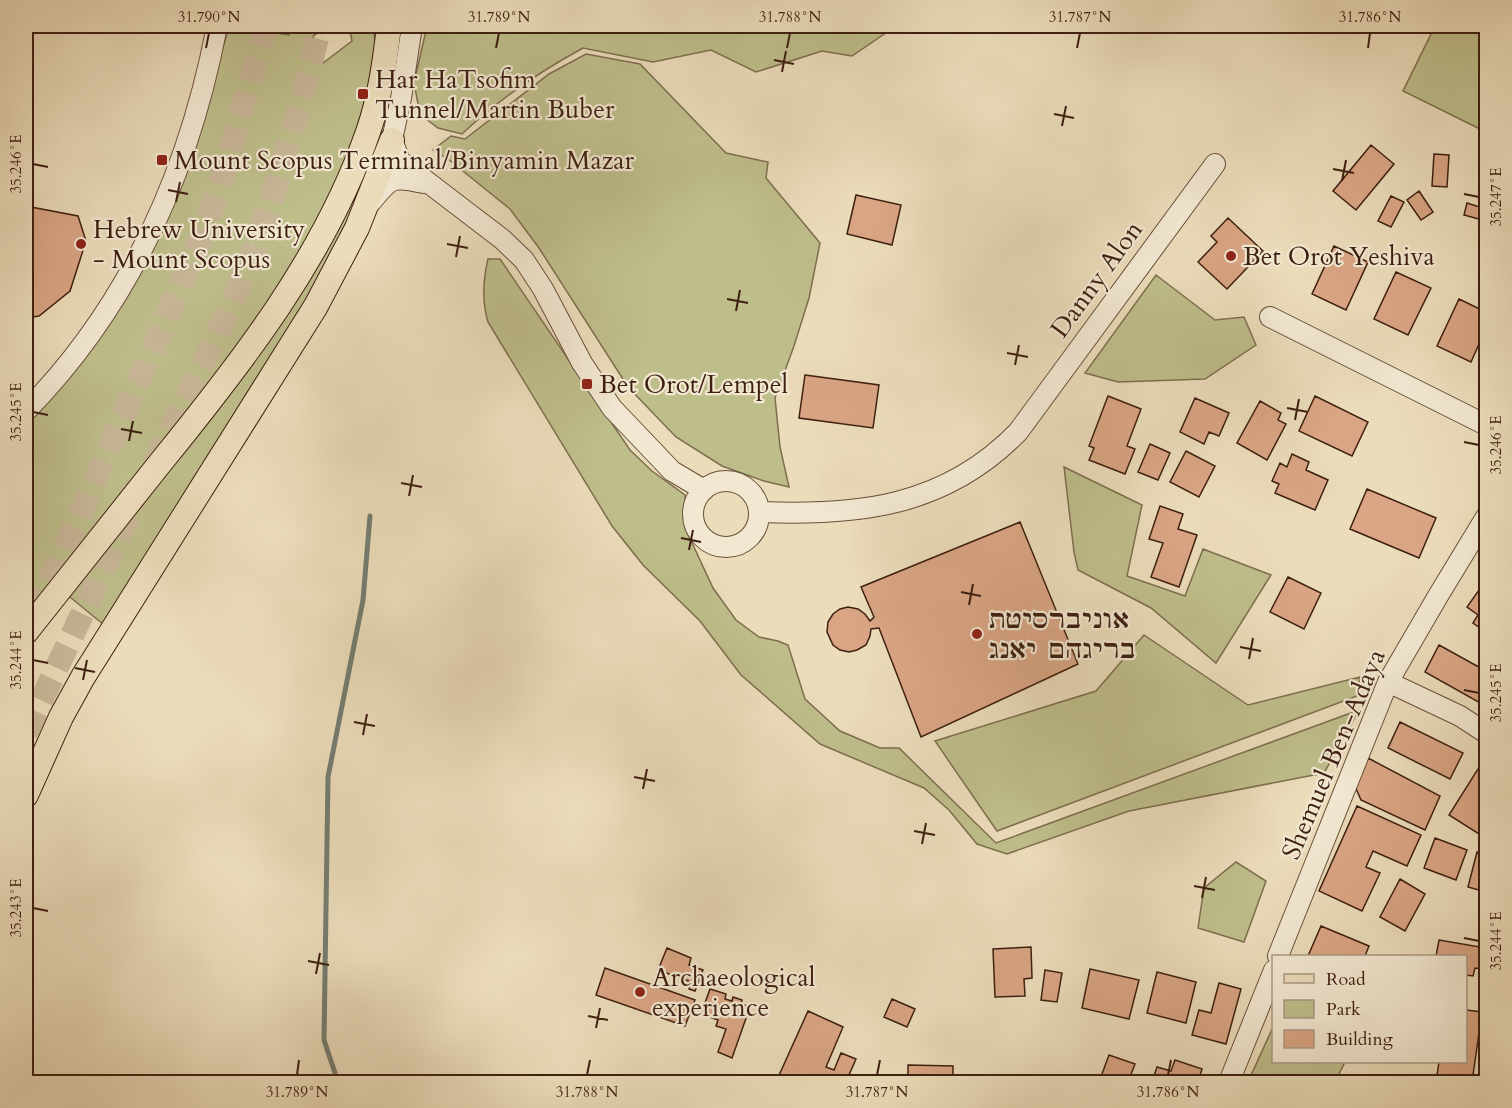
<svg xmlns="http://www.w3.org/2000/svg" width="1512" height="1108" viewBox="0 0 1512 1108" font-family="Cardo,'Frank Ruhl Libre',serif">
<rect width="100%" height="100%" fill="#ebdcba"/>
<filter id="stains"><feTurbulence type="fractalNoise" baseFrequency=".00333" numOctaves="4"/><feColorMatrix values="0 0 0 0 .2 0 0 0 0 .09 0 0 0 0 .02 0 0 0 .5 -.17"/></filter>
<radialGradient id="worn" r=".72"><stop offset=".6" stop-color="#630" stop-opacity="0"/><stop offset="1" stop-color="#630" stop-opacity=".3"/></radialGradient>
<path fill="#bebe8b" stroke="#7e6e4e" stroke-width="1.5" d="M229 26 289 35 291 26H329L313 36 323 63 352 41 349 26H373L376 51 368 92 350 150 319 218 279 288 236 354 26 614V422L95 344 202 121Z
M427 26H896L852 56 822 51 756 72 711 50 653 62 583 48C539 72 499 99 462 134L438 128 420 114 414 83Z
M1435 26H1486V132L1403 91Z
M586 54 640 64 726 153 768 162 766 178 820 243 809 298 794 346 775 398 780 447 789 487 764 481 722 466 676 437 628 387 539 248 510 209 448 159 433 150 451 136 465 139 549 74Z
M370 145 381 151 338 251 104 625 65 593 169 466Z
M488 259H500L630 450 652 471 685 495 687 532 713 588 736 620 759 637 778 641 788 645 805 699 840 731 880 748H899L996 843 1359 710 1324 773 1129 811 1007 854 977 844 949 810 924 788 820 744 741 675 700 621 643 565 612 526 488 322C482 302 483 280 488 259Z
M1156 275 1215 320 1244 317 1256 345 1205 379 1118 382 1085 373Z
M1064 467 1142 505 1127 576 1185 596 1203 549 1271 575 1216 663 1151 608 1078 570 1074 552Z
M1144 635 1248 705 1360 677 1357 696 997 831 935 741 1096 691Z
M1236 862 1266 881 1244 942 1198 928 1204 888Z
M1273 1027 1274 1062H1345L1335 1082H1248Z"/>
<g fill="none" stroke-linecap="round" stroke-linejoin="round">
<path stroke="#747d71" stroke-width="5" d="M338 1082 324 1040 328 777 363 600 370 516"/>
</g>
<path fill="#d9a584" stroke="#3e1f10" stroke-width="1.5" d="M1371 145 1394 164 1356 210 1333 191Z
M1434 154 1449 155 1447 187 1432 186Z
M1419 191 1433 212 1421 220 1407 200Z
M856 195 901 205 892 245 847 234Z
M1391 196 1404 202 1391 227 1378 221Z
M1467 203 1486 209V221L1464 215Z
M31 207 78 216 86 241 70 291 39 316 26 318V210Z
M1228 218 1263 251 1227 289 1198 262 1217 242 1211 236Z
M1334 246 1368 262 1346 310 1312 294Z
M1396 272 1431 288 1408 335 1374 319Z
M1459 299 1486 312V328L1471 362 1437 346Z
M805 375 879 385 873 428 799 418Z
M1108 396 1141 409 1127 446 1135 449 1125 474 1089 460 1094 448 1089 446Z
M1315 396 1368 422 1352 456 1299 431Z
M1195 398 1229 413 1219 436 1209 432 1204 444 1180 432Z
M1260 401 1281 413 1278 420 1286 424 1267 460 1237 443Z
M1150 444 1170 453 1158 480 1138 472Z
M1186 451 1215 466 1199 497 1170 482Z
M1292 454 1309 462 1306 470 1328 480 1315 510 1275 493 1279 484 1272 481 1280 463 1287 467Z
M1367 489 1436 518 1419 558 1350 529Z
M1160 506 1183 514 1178 529 1197 535 1179 587 1151 577 1163 543 1149 539Z
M1020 522 1078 664 921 737 879 628 871 629 870 636 866 645 857 650 849 652 840 650 833 645 827 632 828 622 833 614 840 609 848 607 858 609 865 614 870 621 874 617 861 587Z
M1288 577 1321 593 1304 629 1270 612Z
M1484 583 1486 584V632L1473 623 1478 615 1467 607Z
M1439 645 1486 671V697L1482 704 1425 672Z
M1400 722 1463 753 1450 779 1388 748Z
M1368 758 1440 796 1425 830 1361 800 1355 786Z
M1483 761 1486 763V822L1479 834 1449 815Z
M1357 806 1421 835 1407 866 1373 851 1366 867 1380 873 1362 911 1319 891Z
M1435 838 1467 850 1456 880 1424 868Z
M1477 852 1486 855V892L1468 887Z
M1400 879 1425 894 1405 931 1380 917Z
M1321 926 1369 946 1365 956H1308Z
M1439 940 1486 948 1482 969 1475 968 1473 976 1466 975V956H1436Z
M1031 947 1032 978 1024 979 1025 996 995 997 993 949Z
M667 948 691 958 689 965 703 970 695 991 689 989 691 982 658 970Z
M605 968 695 1000 685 1026 596 995Z
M1090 969 1139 980 1129 1019 1082 1008Z
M1045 970 1062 973 1057 1002 1041 1000Z
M1157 972 1196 982 1186 1023 1147 1013Z
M1219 983 1241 989 1226 1044 1192 1035 1199 1010 1211 1013Z
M710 989 726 994 725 999 732 1001 733 997 742 1000 741 1004 750 1007 732 1058 718 1052 726 1029 716 1026 718 1020 701 1014Z
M892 999 915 1009 907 1027 884 1017Z
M1466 1010 1482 1012 1472 1082H1436L1439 1062H1466Z
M808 1011 843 1027 826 1067 834 1070 841 1053 856 1059 846 1082H776Z
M1109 1055 1135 1064 1128 1082H1088L1089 1078 1099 1082Z
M1175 1060 1202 1069 1198 1082H1152L1157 1067 1171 1071Z
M1486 1063V1082H1482Z
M908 1065 953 1066V1082H908Z"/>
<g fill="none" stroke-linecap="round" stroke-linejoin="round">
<path stroke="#c8b698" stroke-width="24" stroke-dasharray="24 12" stroke-linecap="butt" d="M154 463C187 395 223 327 251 257 280 182 301 103 320 26
M34 614 78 519 204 231 225 168 266 26
M26 733 135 502"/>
<defs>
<path id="minor" d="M412 26 401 98 392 140 400 161 502 239 524 260 543 289 582 363 612 408 672 471 704 490
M371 202C391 177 392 176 424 183
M1270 317 1486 425
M26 411C131 304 189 172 217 26
M693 514a33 33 0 1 1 66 0a33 33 0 1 1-66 0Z
M759 512C858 516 945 507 1018 432L1215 164
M1388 682 1460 716 1486 733
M1278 956 1388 682 1438 596 1486 517
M1229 1082 1274 970"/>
<path id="major" d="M26 632C71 575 116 518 161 462 243 361 325 256 368 132 380 98 385 61 389 26
M26 795 61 717 83 677 316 306 357 228 392 140"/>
</defs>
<use href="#minor" stroke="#694e3a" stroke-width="22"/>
<use href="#major" stroke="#3e1f10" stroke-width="26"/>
<use href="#minor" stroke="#f2e8d2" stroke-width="20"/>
<use href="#major" stroke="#ebdcba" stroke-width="24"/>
</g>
<path fill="none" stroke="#3e1f10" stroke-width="2" d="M206 48 209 33M496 48 499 33M787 48 790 33M1077 48 1080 33M1368 48 1370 33M774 60 794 64M782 72 786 51M1054 114 1074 118M1062 126 1066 106M33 164 48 167M1333 169 1354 173M1342 181 1346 160M168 190 188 194M1464 194 1479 197M176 202 180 182M447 244 468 248M456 257 460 236M727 299 748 303M736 311 740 290M1007 353 1028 357M1015 365 1019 345M1287 408 1308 412M33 412 48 415M1295 420 1299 399M121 429 142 433M129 441 133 421M1464 442 1479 445M401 483 422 487M409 496 413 475M681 538 701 542M689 550 693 530M961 592 981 596M969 605 973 584M1240 647 1261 651M1249 659 1253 638M33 660 48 663M75 668 95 672M83 680 87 660M1464 690 1479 693M354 722 375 726M363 735 367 714M634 777 655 781M643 789 647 769M914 831 935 835M922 844 926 823M1194 886 1215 890M1202 898 1206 877M33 908 48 911M1464 938 1479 941M308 961 329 965M316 974 320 953M588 1016 608 1020M596 1028 600 1008M297 1075 299 1060M587 1075 590 1060M877 1075 880 1060M1168 1075 1171 1060"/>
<g fill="#8f2418" stroke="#f2e8d2" stroke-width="2">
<rect x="357" y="88" width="12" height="12" rx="3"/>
<rect x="156" y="154" width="12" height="12" rx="3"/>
<circle cx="81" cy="244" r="6"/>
<circle cx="1231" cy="256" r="6"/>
<rect x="581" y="378" width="12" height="12" rx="3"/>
<circle cx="977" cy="634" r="6"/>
<circle cx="640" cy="992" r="6"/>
</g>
<g text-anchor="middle" stroke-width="4.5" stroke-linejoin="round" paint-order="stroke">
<g font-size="26" fill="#3e1f10" stroke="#f2e8d2" text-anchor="start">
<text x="375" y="88">Har HaTsofim<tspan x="375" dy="30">Tunnel/Martin Buber</tspan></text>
<text x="174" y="169">Mount Scopus Terminal/Binyamin Mazar</text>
<text x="93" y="238">Hebrew University<tspan x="93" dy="30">- Mount Scopus</tspan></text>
<text x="1243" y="265">Bet Orot Yeshiva</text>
<text x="599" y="393">Bet Orot/Lempel</text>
<text x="989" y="628">אוניברסיטת<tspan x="989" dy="30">בריגהם יאנג</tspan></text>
<text x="652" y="986">Archaeological<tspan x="652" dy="30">experience</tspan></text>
</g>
<g font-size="26" fill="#3e1f10" stroke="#f2e8d2">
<text transform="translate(1096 279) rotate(-54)" y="9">Danny Alon</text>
<text transform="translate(1333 754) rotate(-67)" y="9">Shemuel Ben-Adaya</text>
</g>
</g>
<rect width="1512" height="1108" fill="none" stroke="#ebdcba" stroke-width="66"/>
<rect x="1272" y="955" width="195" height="108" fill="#f2e8d2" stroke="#aa9884" stroke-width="1.5"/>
<rect x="1284" y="974" width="30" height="9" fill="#ebdcba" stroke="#aa9884" stroke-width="1.5"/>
<text x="1326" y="985" font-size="18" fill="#3e1f10">Road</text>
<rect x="1284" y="1000" width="30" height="18" fill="#bebe8b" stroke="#aa9884" stroke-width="1.5"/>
<text x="1326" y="1015" font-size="18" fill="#3e1f10">Park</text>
<rect x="1284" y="1030" width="30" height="18" fill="#d9a584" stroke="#aa9884" stroke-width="1.5"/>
<text x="1326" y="1045" font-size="18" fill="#3e1f10">Building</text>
<rect x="33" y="33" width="1446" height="1042" fill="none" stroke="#3e1f10" stroke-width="2"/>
<g font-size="15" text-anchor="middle" fill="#3e1f10">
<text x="209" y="22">31.790°N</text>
<text x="499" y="22">31.789°N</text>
<text x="790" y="22">31.788°N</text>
<text x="1080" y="22">31.787°N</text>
<text x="1370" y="22">31.786°N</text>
<text transform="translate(16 164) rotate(-90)" y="5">35.246°E</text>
<text transform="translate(1496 197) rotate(-90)" y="5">35.247°E</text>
<text transform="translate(16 412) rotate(-90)" y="5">35.245°E</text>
<text transform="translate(1496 445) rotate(-90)" y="5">35.246°E</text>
<text transform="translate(16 660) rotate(-90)" y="5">35.244°E</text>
<text transform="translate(1496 693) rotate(-90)" y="5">35.245°E</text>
<text transform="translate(16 908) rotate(-90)" y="5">35.243°E</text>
<text transform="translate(1496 941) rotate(-90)" y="5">35.244°E</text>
<text x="297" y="1097">31.789°N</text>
<text x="587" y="1097">31.788°N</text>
<text x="877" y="1097">31.787°N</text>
<text x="1168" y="1097">31.786°N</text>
</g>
<rect width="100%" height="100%" filter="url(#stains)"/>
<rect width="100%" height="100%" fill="url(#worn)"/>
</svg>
